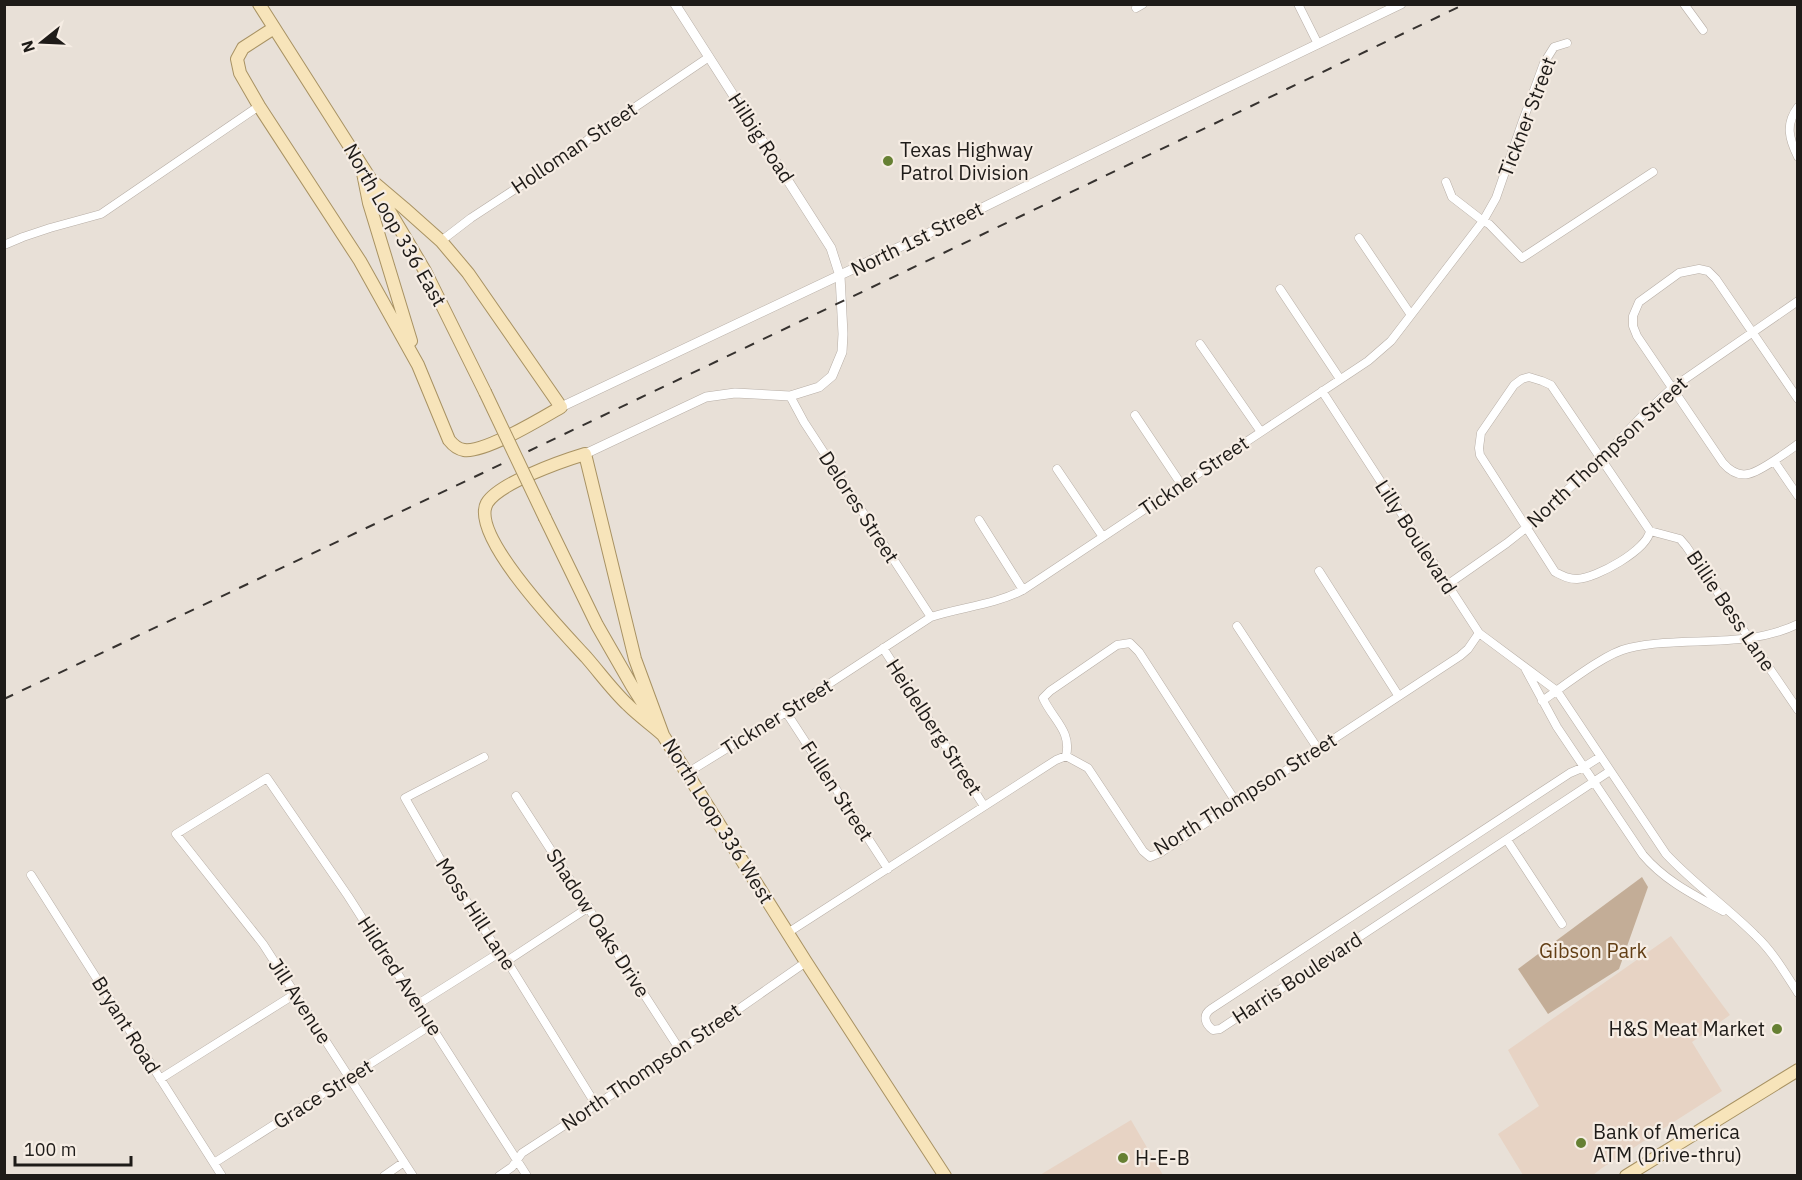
<svg xmlns="http://www.w3.org/2000/svg" width="1802" height="1180" viewBox="0 0 1802 1180" font-family="'IBM Plex Sans',sans-serif">
<rect width="100%" height="100%" fill="#e8e0d7"/>
<path fill="#e7d3c4" d="M1671 936 1730 1015 1692 1042 1722 1091 1602 1168 1593 1175H1523L1498 1134 1539 1106 1508 1050Z
M1131 1120 1163 1175H1040Z"/>
<path fill="#c3ad97" d="M1642 877 1648 887 1619 969 1548 1014 1518 969Z"/>
<g fill="none" stroke-linecap="round" stroke-linejoin="round">
<defs>
<path id="minor" d="M1298 4 1318 44
M1684 4 1703 30
M1136 8 1143 4
M1798 107C1785 124 1789 139 1798 157
M1446 182 1452 197 1483 221 1489 224 1522 258 1653 172
M1359 238 1411 315
M441 241 471 218 578 148 591 137 709 57
M4 245 23 237 50 228 101 214 259 106
M1280 289 1340 379
M1200 344 1261 432
M1529 377 1542 381 1551 385 1650 531C1647 550 1597 578 1577 579 1568 579 1563 576 1555 572L1480 455 1479 448 1481 433 1514 385 1522 379Z
M1322 391 1479 633 1557 691 1666 854C1694 884 1727 907 1756 936 1773 952 1785 973 1798 993
M790 396 804 422 931 617
M1798 399 1716 279 1708 271 1699 269 1679 273 1639 302 1633 316V326L1637 336 1723 463C1730 471 1738 476 1748 474 1760 472 1787 452 1798 444
M1135 415 1181 484
M1774 461 1798 496
M1057 469 1103 537
M979 520 1023 590
M1650 531 1680 539 1686 546 1798 710
M1319 571 1398 695
M1447 585 1507 543 1527 527 1601 459 1642 416 1672 388 1798 301
M1237 626 1318 749
M883 648 984 806
M1526 670 1557 727 1643 855C1665 881 1694 895 1723 911
M1542 701C1564 686 1605 653 1629 648 1684 635 1744 650 1798 624
M786 712 888 869
M1066 756C1072 731 1053 720 1043 698L1050 691 1117 645 1130 643 1139 652 1236 802
M484 757 405 798 439 857 499 953 507 961 596 1105
M1600 757 1584 767 1570 773 1211 1009C1202 1015 1205 1024 1213 1030L1220 1029 1610 771
M687 773 786 712 931 617C961 607 994 605 1023 590L1368 361 1391 341 1483 221 1496 198 1522 123 1544 63 1554 47 1567 43
M516 796 680 1050
M1507 840 1562 924
M31 875 222 1176
M789 932 1056 760 1066 756 1088 768 1143 851 1150 857 1160 853 1460 656 1468 649 1479 633
M507 961 589 907
M418 1004 499 953
M160 1079 295 994
M214 1163 431 1025
M384 1176 404 1162
M413 1176 263 944 176 834 267 778 348 896 527 1176
M499 1176 512 1167 522 1153 680 1050 806 962"/>
<path id="tertiary" d="M561 407 984 207 1220 91 1401 4
M585 454 706 397 735 393 790 396 819 387 832 376 842 352 843 334 840 276 831 248 675 4"/>
<path id="primary" d="M259 4 371 180 425 271 485 392
M274 28 243 48 237 59 240 73 259 106 360 261 418 365 449 440C453 445 457 449 464 450 485 453 542 418 561 407L468 273 441 241 404 208 371 180
M363 173 369 203 411 341
M585 454 635 659 663 735C652 725 639 716 628 705 613 691 600 673 586 657 564 633 469 535 487 503 499 483 562 461 585 454Z
M545 518 597 625 632 686 806 962 945 1176
M1626 1176 1798 1070"/>
</defs>
<use href="#minor" stroke="#b7aea6" stroke-width="9"/>
<use href="#tertiary" stroke="#b7aea6" stroke-width="10"/>
<use href="#primary" stroke="#a89263" stroke-width="14"/>
<use href="#minor" stroke="#fff" stroke-width="8"/>
<use href="#tertiary" stroke="#fff" stroke-width="9"/>
<use href="#primary" stroke="#f7e4ba" stroke-width="12"/>
<path stroke="#36322f" stroke-width="2" stroke-dasharray="10 10" stroke-linecap="butt" d="M4 699 487 471 1465 4"/>
<defs>
<path id="primary-bridge" d="M485 392 545 518"/>
</defs>
<use href="#primary-bridge" stroke="#a89263" stroke-width="14" stroke-linecap="butt"/>
<use href="#primary-bridge" stroke="#f7e4ba" stroke-width="12"/>
</g>
<g fill="#668033" stroke="#f6ede4" stroke-width="2">
<circle cx="888" cy="161" r="6"/>
<circle cx="1777" cy="1029" r="6"/>
<circle cx="1581" cy="1143" r="6"/>
<circle cx="1123" cy="1158" r="6"/>
</g>
<g text-anchor="middle" stroke-width="4.5" stroke-linejoin="round" paint-order="stroke">
<g font-size="20" fill="#1e1b18" stroke="#f6ede4">
<text transform="translate(1527 117) rotate(-69)" y="7">Tickner Street</text>
<text transform="translate(761 138) rotate(57)" y="7">Hilbig Road</text>
<text transform="translate(574 148) rotate(-34)" y="7">Holloman Street</text>
<text transform="translate(395 225) rotate(60)" y="7">North Loop 336 East</text>
<text transform="translate(917 239) rotate(-26)" y="7">North 1st Street</text>
<text transform="translate(1607 452) rotate(-43)" y="7">North Thompson Street</text>
<text transform="translate(1194 476) rotate(-34)" y="7">Tickner Street</text>
<text transform="translate(859 507) rotate(57)" y="7">Delores Street</text>
<text transform="translate(1416 537) rotate(57)" y="7">Lilly Boulevard</text>
<text transform="translate(1731 611) rotate(56)" y="7">Billie Bess Lane</text>
<text transform="translate(777 717) rotate(-32)" y="7">Tickner Street</text>
<text transform="translate(934 727) rotate(57)" y="7">Heidelberg Street</text>
<text transform="translate(837 791) rotate(57)" y="7">Fullen Street</text>
<text transform="translate(1245 794) rotate(-32)" y="7">North Thompson Street</text>
<text transform="translate(718 821) rotate(58)" y="7">North Loop 336 West</text>
<text transform="translate(476 914) rotate(57)" y="7">Moss Hill Lane</text>
<text transform="translate(598 923) rotate(57)" y="7">Shadow Oaks Drive</text>
<text transform="translate(400 976) rotate(57)" y="7">Hildred Avenue</text>
<text transform="translate(1297 978) rotate(-33)" y="7">Harris Boulevard</text>
<text transform="translate(300 1001) rotate(57)" y="7">Jill Avenue</text>
<text transform="translate(126 1025) rotate(58)" y="7">Bryant Road</text>
<text transform="translate(651 1067) rotate(-34)" y="7">North Thompson Street</text>
<text transform="translate(323 1094) rotate(-32)" y="7">Grace Street</text>
</g>
<g font-size="20" fill="#1e1b18" stroke="#f6ede4" text-anchor="start">
<text x="900" y="157">Texas Highway<tspan x="900" dy="23">Patrol Division</tspan></text>
<text x="1765" y="1036" text-anchor="end">H&amp;S Meat Market</text>
<text x="1593" y="1139">Bank of America<tspan x="1593" dy="23">ATM (Drive-thru)</tspan></text>
<text x="1135" y="1165">H-E-B</text>
</g>
<g font-size="20" fill="#623e14" stroke="#f6ede4">
<text x="1593" y="958">Gibson Park</text>
</g>
</g>
<rect width="1802" height="1180" fill="none" stroke="#1e1b18" stroke-width="12"/>
<g transform="translate(42 42) rotate(252)" stroke="#f6ede4" stroke-width="4.5" paint-order="stroke">
<path d="M0-4.5L10 22L0 15L-10 22Z" fill="#1e1b18"/>
<text y="-9" font-size="16" font-weight="bold" text-anchor="middle" fill="#1e1b18">N</text>
</g>
<path d="M15 1156v9h116v-9" fill="none" stroke="#1e1b18" stroke-width="3"/>
<text x="24" y="1156" font-size="18" fill="#1e1b18" stroke="#f6ede4" stroke-width="4.5" paint-order="stroke">100 m</text>
</svg>
